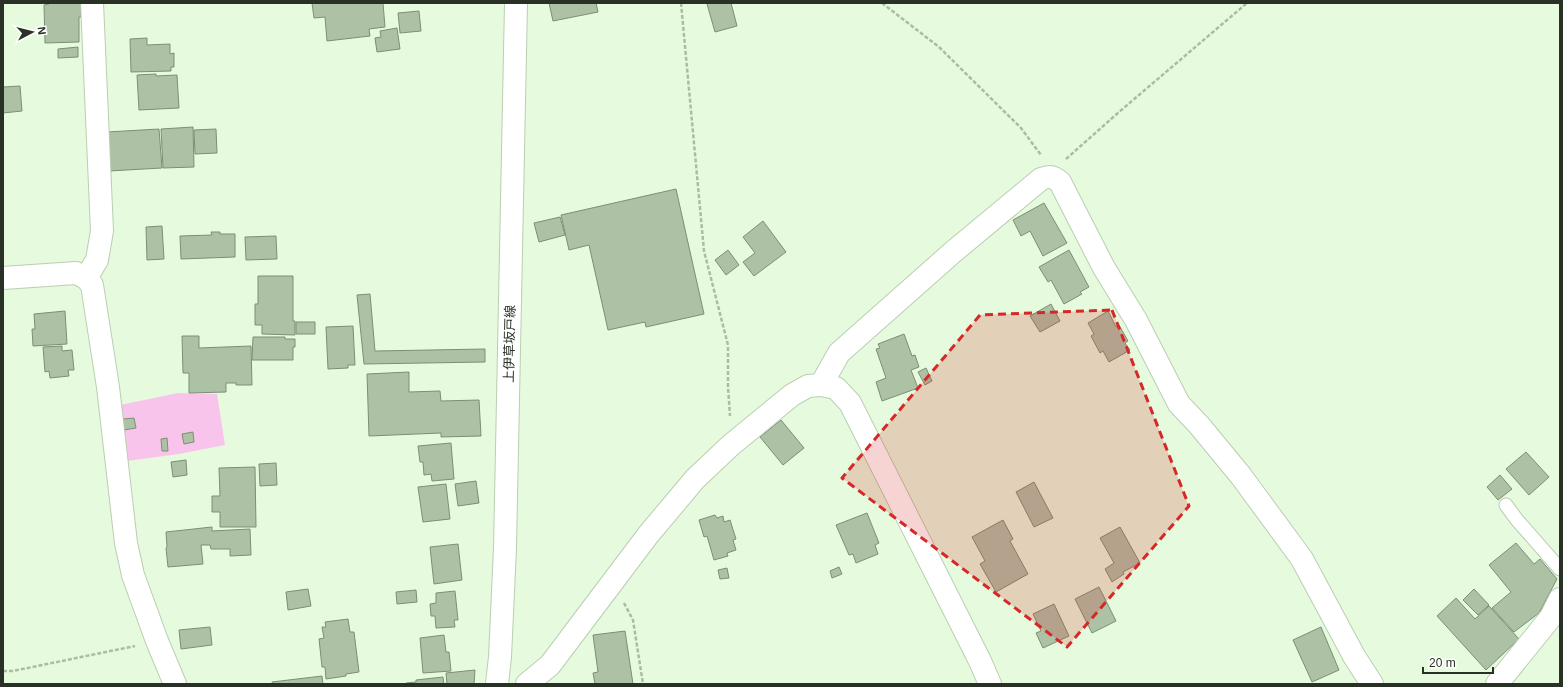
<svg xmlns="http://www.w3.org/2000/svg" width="1563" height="687" viewBox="0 0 1563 687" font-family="Helvetica,'Noto Sans JP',sans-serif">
<rect width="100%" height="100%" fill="#e6fbdd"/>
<path fill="#f9c4ec" d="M178 393 217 394 225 445 179 454 127 461 120 405Z"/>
<path fill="#adc1a5" stroke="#7c8f74" d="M49 3H81V17H79V42L45 43 44 5 49 4Z
M312 3H383L385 27 369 29 370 36 327 41 325 17 314 18Z
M549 3H596L598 12 553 21Z
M710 3H731L737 26 715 32 707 4Z
M419 11 421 31 400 33 398 13Z
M397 28 400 49 377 52 375 38 381 37 380 31Z
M147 38V45L170 44V54L174 53V67H171V71L131 72 130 39Z
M78 47V57L58 58V49Z
M156 74V76L177 75 179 108 139 110 137 75Z
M20 86 22 111 3 113V87Z
M193 127 194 167 163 168 161 129Z
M159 129 162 168 109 171 107 132Z
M216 129 217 153 195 154 194 130Z
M676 189 704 314 646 327 645 322 608 330 589 245 569 250 561 215Z
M1044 203 1067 243 1043 256 1030 231 1021 236 1013 220Z
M560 217 565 235 539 242 534 223Z
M763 221 786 252 754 276 743 262 755 253 743 237Z
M162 226 164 259 147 260 146 227Z
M211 232H220V234H235V257L181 259 180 236 212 235Z
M276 236 277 259 246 260 245 237Z
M728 250 739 265 726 275 715 260Z
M1069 250 1089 287 1080 292 1082 294 1064 304 1051 280 1048 282 1039 267Z
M258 276H293V321H295V335L262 334V325H255V304H258Z
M370 294 375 351 485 349V362L364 364 357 295Z
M1051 304 1060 321 1040 332 1030 316Z
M65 311 67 344 33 346 32 329H35L34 314Z
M1108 311 1116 327 1119 325 1128 341 1125 343 1130 350 1109 362 1103 351 1100 353 1091 336 1094 334 1088 323Z
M296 322H315V334H296Z
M353 326 355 365H348V368L328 369 326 327Z
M904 334 912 356 915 355 919 367 911 370 918 388 882 401 876 382 886 378 876 349 880 348 878 344Z
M182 336H199V348L251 346 252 385H236V383H226V392L189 393V373H183Z
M253 337H285V339H295V347H293V360H252Z
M62 346V351L72 350 74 370H68L69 376 50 378 49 371 45 372 43 347Z
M926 368 932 381 925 385 918 372Z
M409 372V392L440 391 441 401 479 400 481 436 441 437V433L369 436 367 374Z
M134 418 136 428 124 430 123 419Z
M781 420 804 448 783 465 760 437Z
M193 432 194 442 184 444 182 434Z
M167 438 168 451H162L161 439Z
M451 443 454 479 432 481 431 474 424 475 423 462H420L418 446Z
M1526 452 1549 477 1529 495 1506 469Z
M186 460 187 475 173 477 171 462Z
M276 463 277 485 260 486 259 464Z
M255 467 256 527H220V512H212V496H220L219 468Z
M1500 475 1512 489 1498 500 1487 487Z
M476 481 479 503 458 506 455 484Z
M1034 482 1053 518 1034 527 1016 492Z
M446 484 450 519 423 522 418 487Z
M867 513 879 543 875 545 878 554 856 563 853 554 849 555 836 525Z
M715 515 717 518 723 516 724 522 730 520 736 539 733 540 736 550 727 553 728 556 714 560 707 536 704 537 699 520Z
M1003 520 1013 539 1010 541 1028 574 996 592 980 564 985 561 972 537Z
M212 527V531L250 529 251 555 230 556V549H211L210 545H201L203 564 168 567 166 548 167 547 166 532Z
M1120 527 1140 563 1123 572 1124 574 1112 582 1105 569 1114 563 1100 538Z
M1516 543 1534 564 1540 559 1557 579 1539 613 1514 632 1492 608 1511 592 1489 565Z
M458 544 462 580 434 584 430 547Z
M839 567 842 574 832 578 830 571Z
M727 568 729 578 720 579 718 570Z
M1099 587 1116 621 1092 633 1075 599Z
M308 589 311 606 288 610 286 592Z
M1474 589 1489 605 1478 615 1463 600Z
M416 590 417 602 397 604 396 592Z
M455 591 458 620H454L455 627 436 628 435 616H431L430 604 436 603V593Z
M1456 598 1475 619 1489 606 1519 639 1486 670 1437 616Z
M1054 604 1069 636 1043 648 1036 633 1041 631 1033 614Z
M348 619 350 632H354L359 672 346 674V676L326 679 325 667H322L319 639 324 638 322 627H326L325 622Z
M210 627 212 645 181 649 179 630Z
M1321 627 1339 670 1312 682 1293 640Z
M625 631 633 684H595L593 673 598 672 593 635Z
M444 635 446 652H449L451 671 423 673 420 638Z
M475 670 474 684H447L446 673Z
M322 676 323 684H273L272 682Z
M443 677 444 684H406V683L416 682V680Z"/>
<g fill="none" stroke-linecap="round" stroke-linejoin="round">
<defs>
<path id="lane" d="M1506 505 1517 520 1560 569"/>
<path id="street" d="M3 278 76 273 86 278 92 285 108 387 126 543 133 575 157 641 175 684
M86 278 97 260 102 231 92 3
M821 385 839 353 953 252 1041 179C1049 176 1053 176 1060 182L1104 268 1136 320 1179 404 1199 425 1241 476 1302 559 1354 656 1372 684
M527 684 550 665 648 535 695 479 731 445 792 395 808 386 821 385 836 388 850 403 980 661 990 684
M1497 684 1551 617 1560 599"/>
<path id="secondary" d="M497 684 500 657 505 548 516 3"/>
</defs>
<use href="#lane" stroke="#baceb2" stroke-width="15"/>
<use href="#street" stroke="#baceb2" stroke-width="24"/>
<use href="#secondary" stroke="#baceb2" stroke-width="24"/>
<path stroke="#acbca4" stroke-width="2.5" stroke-dasharray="4 2" stroke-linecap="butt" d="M681 3 704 251 728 345V387L730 416
M882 3 939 47 1021 128 1041 155
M1066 159 1119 112 1247 3
M624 603 633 620 643 684
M3 671H13L135 646"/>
<use href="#lane" stroke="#fff" stroke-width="13"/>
<use href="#street" stroke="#fff" stroke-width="22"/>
<use href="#secondary" stroke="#fff" stroke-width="22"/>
</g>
<path fill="#d62828" fill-opacity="0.2" stroke="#d62828" stroke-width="3" stroke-dasharray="8 5" stroke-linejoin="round" d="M1112 310 1189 506 1067 647 842 478 980 315Z"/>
<g text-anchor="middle" stroke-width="3.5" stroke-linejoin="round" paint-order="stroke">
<g font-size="13" fill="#293025" stroke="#fff">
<text transform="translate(509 344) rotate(-89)" y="5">上伊草坂戸線</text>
</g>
</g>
<rect width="1563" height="687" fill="none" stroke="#293025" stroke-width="8"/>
<g transform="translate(32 32) rotate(83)" stroke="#ffffff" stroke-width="3" paint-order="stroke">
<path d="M0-3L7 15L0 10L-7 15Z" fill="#293025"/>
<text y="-6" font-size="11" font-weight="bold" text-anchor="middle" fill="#293025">N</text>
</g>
<path d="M1423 667v6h70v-6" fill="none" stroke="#293025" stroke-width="2"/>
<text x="1429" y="667" font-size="12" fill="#293025" stroke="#ffffff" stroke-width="3" paint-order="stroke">20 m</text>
</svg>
